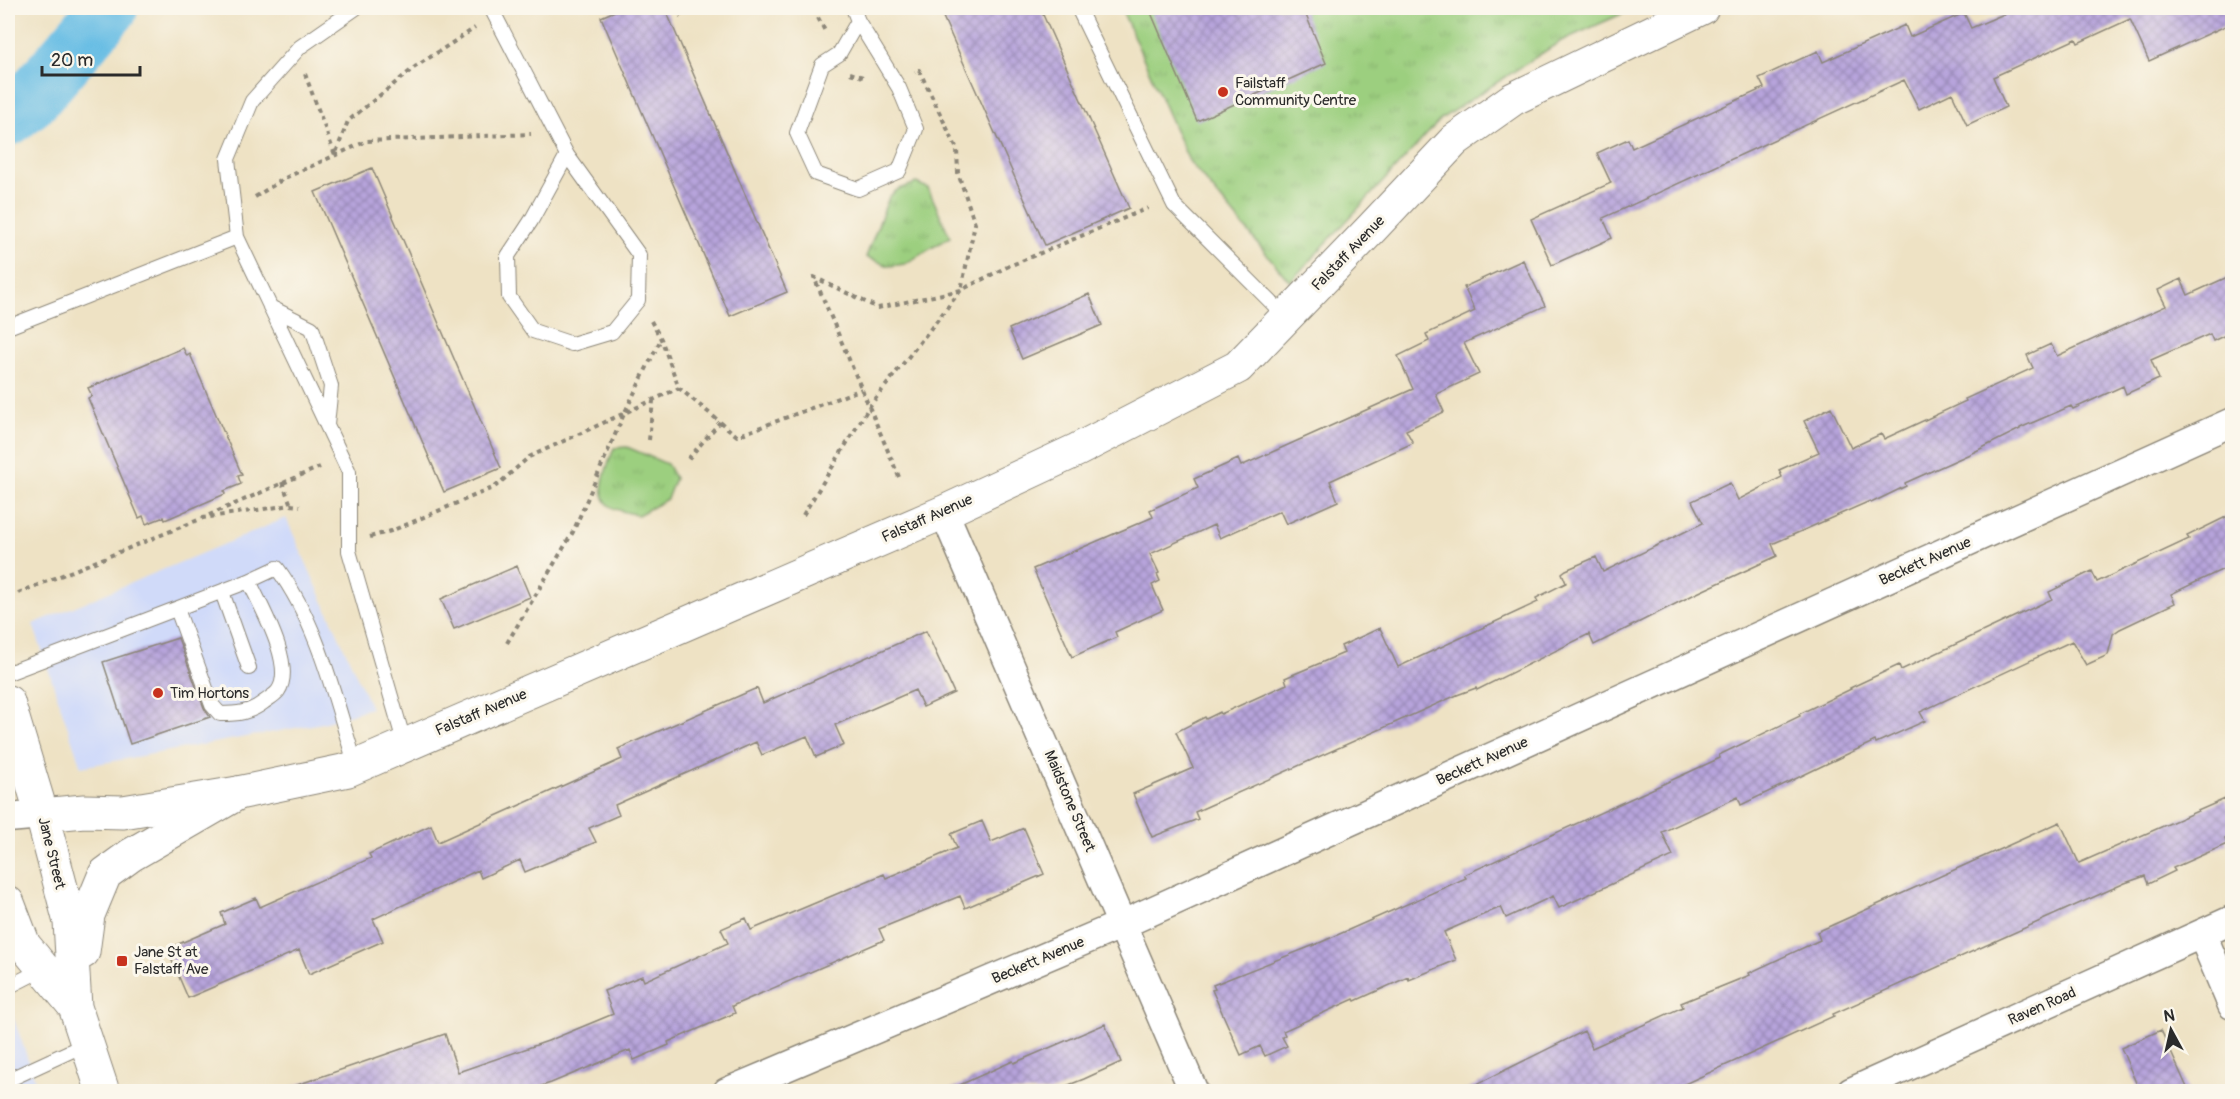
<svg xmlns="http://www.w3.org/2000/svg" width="2240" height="1099" viewBox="0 0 2240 1099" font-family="Pangolin,sans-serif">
<defs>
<pattern id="park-tufts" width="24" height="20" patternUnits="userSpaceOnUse" patternTransform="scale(1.5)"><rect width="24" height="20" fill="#9ccf7f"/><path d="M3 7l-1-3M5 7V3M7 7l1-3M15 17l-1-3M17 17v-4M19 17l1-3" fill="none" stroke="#87b26e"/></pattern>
<pattern id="building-cross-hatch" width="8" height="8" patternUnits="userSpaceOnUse" patternTransform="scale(1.5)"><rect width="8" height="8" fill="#b7a4dc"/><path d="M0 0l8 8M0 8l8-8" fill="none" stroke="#9586b3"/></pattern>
</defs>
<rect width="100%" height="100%" fill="#fbf7ec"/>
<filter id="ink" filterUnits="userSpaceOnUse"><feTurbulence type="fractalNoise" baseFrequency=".0167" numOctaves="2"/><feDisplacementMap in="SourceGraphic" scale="12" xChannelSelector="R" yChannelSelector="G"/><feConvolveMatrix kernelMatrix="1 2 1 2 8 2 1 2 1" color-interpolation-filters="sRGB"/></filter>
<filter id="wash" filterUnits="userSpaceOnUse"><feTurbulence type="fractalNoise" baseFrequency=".008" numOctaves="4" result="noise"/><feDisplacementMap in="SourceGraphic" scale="24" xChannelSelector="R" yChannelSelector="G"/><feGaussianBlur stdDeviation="1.35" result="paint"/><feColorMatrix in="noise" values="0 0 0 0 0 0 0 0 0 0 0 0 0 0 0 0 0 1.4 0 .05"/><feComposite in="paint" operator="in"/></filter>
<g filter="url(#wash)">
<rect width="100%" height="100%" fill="#eee2c4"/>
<path fill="#d0daf9" d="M286 518 371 708 323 723 81 767 33 624Z
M8 1002 39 1091H8Z"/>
<path fill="url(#park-tufts)" stroke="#647d55" stroke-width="1.5" d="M1121 8H1635L1561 41 1442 118 1290 282 1189 161Z
M916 183 928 188 950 237 905 264 889 266 866 257 889 197 897 190Z
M627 447 667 464 675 478 667 499 638 515C630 513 617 511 610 506 593 493 609 464 614 448Z"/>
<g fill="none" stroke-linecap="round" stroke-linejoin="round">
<path stroke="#68bde4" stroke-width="58" d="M8 117 32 98 109 8"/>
</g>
<g id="blocks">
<path fill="url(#building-cross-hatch)" d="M622 8H665L787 292 730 316 601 17Z
M939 8H1040L1129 208 1045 245Z
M1149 8H1303L1326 63 1197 121Z
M2018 8H2232V23L2149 61 2130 19 2078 43 2076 39 1993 77 2006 107 1967 125 1952 93 1919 109 1904 80 1603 218 1612 238 1552 265 1531 219 1611 183 1597 153 1628 139 1632 148 1764 88 1759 78 1818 51 1823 62 1905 25 1910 37 1964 13 1971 28Z
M372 168 501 468 444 492 315 192Z
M1523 260 1545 306 1464 343 1479 374 1436 394 1444 412 1406 430 1413 443 1330 481 1338 501 1286 524 1280 511 1220 538 1214 525 1150 554 1159 573 1157 574 1160 581 1152 585 1163 610 1115 632 1117 637 1072 657 1033 569 1153 517 1150 510 1198 488 1194 479 1238 459 1241 466 1413 389 1398 356 1429 341 1426 334 1475 311 1464 287Z
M2232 275V332L2213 341 2210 334 2151 360 2159 379 2126 394 2123 386 2073 409 2071 406 2020 428V429L1972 453 1905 483 1906 486 1871 503 1870 501 1772 544 1777 556 1695 594 1594 645 1589 634 1477 690 1476 688 1457 695 1195 812 1198 819 1152 837 1133 794 1193 768 1176 732 1205 717 1206 719 1220 712 1221 714 1287 684 1285 678 1344 653 1341 646 1380 628 1398 667 1538 602 1536 598 1566 583 1562 573 1566 570 1596 557 1603 572 1703 523 1692 501 1730 483 1738 500 1782 477 1779 470 1819 452 1804 421 1831 407 1851 448 1881 434 1884 439 1966 401 1965 399 2033 368 2027 355 2051 344 2057 356 2166 306 2158 290 2181 279 2188 295Z
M1089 294 1102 325 1022 359 1009 329Z
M183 348 187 356 190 354 242 475 238 476 241 484 224 491 225 494 165 520 164 517 146 524 143 516 139 518 88 398 92 396 88 388Z
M2232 514V565L2171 594 2175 603 2120 629 2113 634 2108 655 2086 665 2072 641 1920 712 1925 721 1876 743 1875 741 1822 766 1741 805 1738 797 1662 832 1673 856 1559 908 1553 896 1506 918 1501 907 1444 932 1456 960 1409 980 1408 977 1355 1001 1354 999 1283 1031 1285 1035 1282 1037 1287 1046 1265 1056 1260 1046 1241 1055 1212 990 1215 989 1213 985 1317 944 1466 878 1464 875 1720 758 1719 755 1800 716 1799 714 1851 689 1850 688 1899 665 1901 670 2052 599 2049 592 2092 571 2097 582 2189 539 2187 536Z
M517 566 530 597 454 629 441 599Z
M926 631 954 693 923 707 915 690 835 725 844 745 816 757 807 736 762 755 756 742 615 805 619 815 589 828 596 842 525 872 520 860 481 878 478 870 373 919 383 941 309 974 299 950 188 998 167 949 225 924 221 913 256 898 260 907 371 858 369 854 431 825 438 842 622 759 618 749 757 688 763 703Z
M178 638 204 708 210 717 130 744 103 662Z
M2225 799 2232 818V836L2225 839 2227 844 2173 868 2175 871 2148 884 2145 876 2125 883 1833 1014 1834 1016 1667 1092H1461L1584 1031 1592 1048 1683 1007 1681 1003 1750 975 1749 973 1820 940 1817 932 2060 822 2079 863Z
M982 821 991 842 1024 828 1044 874 965 908 960 896 879 929 884 940 732 1006 735 1013 668 1042 669 1045 634 1060 630 1050 551 1083 523 1092H291V1087L445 1034 458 1072 548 1041 613 1014 604 991 642 976 644 981 728 943 721 929 746 918 751 930 884 874 886 878 957 848 951 834Z
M1105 1024 1121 1062 1084 1079 1051 1092H944L1013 1061 1014 1063Z
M2161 1030 2189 1092H2140L2121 1048Z"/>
</g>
</g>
<g filter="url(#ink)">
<use href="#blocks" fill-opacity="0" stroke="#8c8678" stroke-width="1.5"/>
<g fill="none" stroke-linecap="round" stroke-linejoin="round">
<defs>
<path id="service" d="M356 8 300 47 252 101 228 159 237 237 349 472V551L405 745
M491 8 567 155 639 255 638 300 612 332 572 344 533 331 509 297 508 256 531 221 567 155
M853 8 858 21 899 88 916 129 899 171 858 189 816 174 797 133 822 65 839 54 858 21
M1078 8 1174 205 1286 317
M270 307 312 328 331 386 327 425
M8 327 237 237
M222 592 249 668
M177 609 212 705 220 714C237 714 250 713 264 702 268 699 275 695 278 691 296 666 260 605 249 581
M8 673 249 581 277 568C319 625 335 700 356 766
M8 987 43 969
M8 1080 86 1044"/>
<path id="minor" d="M944 512 1194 1092
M8 818 42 815
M2202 934 2232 1005
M727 1092 1123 924 2232 422
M1851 1092 2232 920"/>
<path id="tertiary" d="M42 815 84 811 123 812 238 793 348 770 944 512 1077 450 1238 367 1372 228 1455 140 1513 99 1702 8"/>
<path id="secondary" d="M8 702 42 815 70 922 75 1007 103 1092
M8 903 24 945 75 1007
M83 952 88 915 105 874 131 855 238 793"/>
</defs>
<use href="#service" stroke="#8c8678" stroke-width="16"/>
<use href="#minor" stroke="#8c8678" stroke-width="31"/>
<use href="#tertiary" stroke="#8c8678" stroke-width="35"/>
<use href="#secondary" stroke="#8c8678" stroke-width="35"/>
<path stroke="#8c8678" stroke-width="4" stroke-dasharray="4.5 4.5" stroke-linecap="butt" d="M677 8 681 17
M805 8 814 10 825 31
M850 73 866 78
M305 74 335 155 348 121 415 67 475 28
M255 197 285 178 367 141 531 134
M651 321 661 339 679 388 737 436 862 389
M649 440 653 401
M688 459 720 422
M899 477 814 277 878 308 961 290 1007 267 1148 208
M282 482 291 505
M209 515 320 467
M803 515 869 407 961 290 975 224 958 173 957 149 919 70 915 73
M370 537 391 531 495 487 529 457 679 388
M18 593 203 518 291 505 300 506
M507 643 573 532 624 414 661 339"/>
<use href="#service" stroke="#fff" stroke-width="14"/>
<use href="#minor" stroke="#fff" stroke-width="28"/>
<use href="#tertiary" stroke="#fff" stroke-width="33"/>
<use href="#secondary" stroke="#fff" stroke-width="33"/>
</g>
</g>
<g fill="#c8321e" stroke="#fbf7ec" stroke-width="2">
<circle cx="1223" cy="92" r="6"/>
<circle cx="158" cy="693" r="6"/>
<rect x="116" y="955" width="12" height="12" rx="3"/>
</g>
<g text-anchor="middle" stroke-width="6" stroke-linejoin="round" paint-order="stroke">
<g font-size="15" fill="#2b2b2b" stroke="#fbf7ec" text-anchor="start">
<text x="1235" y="88">Failstaff<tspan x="1235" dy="17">Community Centre</tspan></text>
<text x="170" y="698">Tim Hortons</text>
<text x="134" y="957">Jane St at<tspan x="134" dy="17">Falstaff Ave</tspan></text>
</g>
<g font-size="15" fill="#2b2b2b" stroke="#fbf7ec">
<text transform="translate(1348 253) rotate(-46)" y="5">Falstaff Avenue</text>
<text transform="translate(927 518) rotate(-24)" y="5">Falstaff Avenue</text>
<text transform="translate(1925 561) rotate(-24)" y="5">Beckett Avenue</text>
<text transform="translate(481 712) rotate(-23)" y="5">Falstaff Avenue</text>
<text transform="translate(1482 761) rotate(-24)" y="5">Beckett Avenue</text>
<text transform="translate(1070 801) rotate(67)" y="5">Maidstone Street</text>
<text transform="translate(52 853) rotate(76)" y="5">Jane Street</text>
<text transform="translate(1038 960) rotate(-23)" y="5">Beckett Avenue</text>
<text transform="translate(2042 1006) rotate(-24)" y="5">Raven Road</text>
</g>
</g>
<rect width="2240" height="1099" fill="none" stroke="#fbf7ec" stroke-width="30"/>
<g transform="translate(2171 1030) rotate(352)" stroke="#fbf7ec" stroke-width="4.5" paint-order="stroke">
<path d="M0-4.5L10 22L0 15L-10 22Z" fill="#2b2b2b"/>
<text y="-9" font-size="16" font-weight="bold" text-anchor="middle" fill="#2b2b2b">N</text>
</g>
<path d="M42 66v9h98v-9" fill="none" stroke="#2b2b2b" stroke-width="3"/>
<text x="51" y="66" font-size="18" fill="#2b2b2b" stroke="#fbf7ec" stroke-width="4.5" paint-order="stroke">20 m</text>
</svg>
